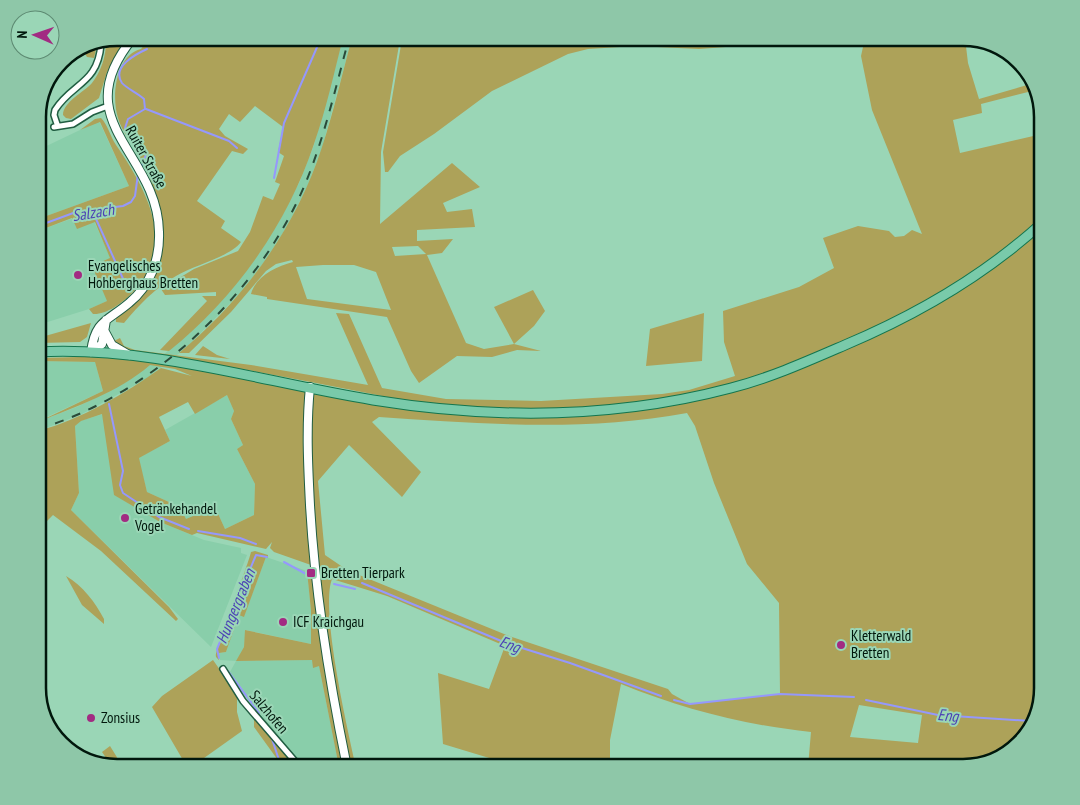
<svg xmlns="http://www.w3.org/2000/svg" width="1080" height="805" viewBox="0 0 1080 805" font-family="'PT Sans Narrow',sans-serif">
<rect width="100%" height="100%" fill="#9ad6b6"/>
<path fill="#89ceaa" d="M343 38H352L322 148 308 185 289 223 267 258 243 290 186 348 146 379 82 414 38 431V422L79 406 111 390 160 358 207 316 236 284 260 252 281 218 300 181 314 145Z
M99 121 129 186 38 219V150Z
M90 212 126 293 89 309 38 325V231Z
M38 361 95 362 103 391 38 421Z
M227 395 234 411 231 419 243 445 237 449 255 484 254 515 225 529 215 507 186 520 180 507 147 492 138 458 170 441 165 430Z
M103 414 115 495 160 522 204 540 241 548V553L247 555 211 647 71 510 79 493 75 426 80 421Z
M266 557 307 571 311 611V644L246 630 244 647 237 661 312 660 319 666 339 767H300L269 730 264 718 230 672 236 661 220 660 219 653 226 652 239 614 244 616Z"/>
<path fill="#ada259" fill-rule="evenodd" d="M118 38 126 39 107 72 99 98 71 119 66 118 63 115C63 102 84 92 92 83 101 71 106 57 106 42Z
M136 38H343C334 73 326 110 314 144 287 225 235 298 169 351L160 350 207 301 202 296H216V292L165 295 161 289 194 269 238 251 250 232 263 196 273 200 280 184 275 182 284 156 278 152 283 127 255 106 240 122 229 114 219 129 225 136 248 149 243 154 232 151 197 201 225 221 221 228 241 242C230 257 194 265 176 276 155 288 139 305 124 323L116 322V317C124 310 135 303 142 295 146 289 162 236 162 230 161 208 151 176 140 157 133 144 122 132 118 118 111 96 116 55 141 49L146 43 136 41Z
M352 38H750L753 45 699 49 636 46 588 49 568 54 492 91 434 134 400 156 388 172H385L383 152 402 39H400L381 152 380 224 452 163 480 187 443 203 447 212 472 209 475 227 417 230V241L453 239 442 253 427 255 466 343 484 349 514 344 494 307 533 290 545 311 534 326 514 344 541 351 517 350 492 357 457 356 419 383 411 371 387 317 267 299V297L251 294C256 276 275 267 293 262L292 260 276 264 266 271 231 312 189 353H179C244 299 296 228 322 147 334 111 342 74 352 38ZM418 246 426 254 395 256 392 247ZM323 265H354L376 272 391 310 307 299 296 267Z
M865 38H965L968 63 979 99 1034 83 1036 90 981 104 982 113 953 120 960 153 1042 134V688L1026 736 998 759 962 767H808L811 732C744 725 683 709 621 684L610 740V767H519L443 744 438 673 489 689 505 646 387 596 332 579C320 610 348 731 356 767H349L336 708 319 579 322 576 332 579 328 571 274 552 270 548 272 542 266 549 197 533 192 535 160 522 114 495 102 414 81 421 75 426 79 493 71 510 169 607 178 619 176 621 101 551 53 515 38 530V431C82 419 124 394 161 368L192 376 175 369 150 365C119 392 75 407 38 422L103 391 95 362 38 361V358L79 357 80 351 91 352 454 410C380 396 305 380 230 367 201 362 134 358 112 342L120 338 124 346 135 350 251 365 368 385 336 313 349 314 382 388 446 399 541 401 662 394 689 390 735 376 724 342 723 311 799 287 834 268 823 238 858 226 889 231 895 237 904 236 912 230 922 234 872 110 861 56ZM227 395 234 411 231 419 243 445 237 449 255 484 254 515 225 529 215 507 186 519 180 507 147 492 139 458 170 441 159 417 188 402 195 414ZM687 413 695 426 714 483 747 564 779 603 780 694 690 704 672 694 668 689 509 636 347 570 325 555 318 481 349 445 402 497 421 472 372 422 379 417C481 424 585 432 687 413ZM859 705 922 715 918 743 850 737Z
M97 45 94 58 87 57 83 50Z
M101 118C108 125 110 136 116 145 147 190 180 249 129 296 121 304 105 315 93 314L89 309 107 301 92 266 110 258 95 222 77 229 72 218 38 231V219L129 186 100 122 80 130 95 119Z
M704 313 702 361 646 366 650 329Z
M91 323 87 337 80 342 38 343V338Z
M203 346 217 355 230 359 195 355Z
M255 551 268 555V558L266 557 244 617 239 615 226 652 219 653V660L216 657C214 650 247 569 251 552Z
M309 570 312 575 324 665 342 759 339 767 319 666 313 668 312 660 236 661 244 647 245 630 311 644V611L307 571Z
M66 576C83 586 95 602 104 619V624L82 605Z
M213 660 237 694V712L242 731 197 763 199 767H187L152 707 162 696Z
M254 717 300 767H284L280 763 254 727Z
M110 746 123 767 111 765 102 752Z"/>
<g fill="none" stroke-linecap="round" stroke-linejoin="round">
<path stroke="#9598fc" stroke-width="2" d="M158 42 163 38
M146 109 229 141 237 148
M141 167 146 155 125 128 128 119 145 109 144 99C139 94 126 88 122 83 111 67 136 54 147 49
M274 178 284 123 321 38
M92 210 129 292
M38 226 76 212 123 206 131 202 135 196 138 174
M109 404 123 471 120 485 123 493 159 517 189 529
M198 531 240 538 256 544
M284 562 306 574
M362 583 506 643 570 663 661 696
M334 584 355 589
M219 658 217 649 256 555 267 557
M228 671 259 713
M674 700 690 704 780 694 854 697
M866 700 938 715 1031 721
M272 739 280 763 284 767"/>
<defs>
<path id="street" d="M57 124 54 115 55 110C72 83 98 84 101 44
M54 127 73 124 92 112 108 106
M223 669 243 701 300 767"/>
<path id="secondary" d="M105 332 112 345 129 355
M91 352C95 320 108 321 129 303 150 286 160 260 159 232 158 152 64 122 133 38
M91 352 102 344 106 320
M310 387C306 426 308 466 310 505 315 594 329 680 347 767"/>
<path id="primary" d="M38 352C151 346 262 382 373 400 491 419 614 419 731 388 770 378 808 361 845 345 916 315 985 275 1042 223"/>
</defs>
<use href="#street" stroke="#215d42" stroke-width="8"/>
<use href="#secondary" stroke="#215d42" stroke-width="10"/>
<use href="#primary" stroke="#14754e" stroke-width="11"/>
<use href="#street" stroke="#fff" stroke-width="5"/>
<use href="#secondary" stroke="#fff" stroke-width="8"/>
<use href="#primary" stroke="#79caaa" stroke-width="9"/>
<path stroke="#2a4a39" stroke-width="2" stroke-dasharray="9 9" stroke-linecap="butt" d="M38 429C152 396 261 291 306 182 325 135 336 86 349 38"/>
</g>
<g fill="#a22b82" stroke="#9ad6b6" stroke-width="2">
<circle cx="78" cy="275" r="5"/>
<circle cx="125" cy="518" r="5"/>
<rect x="306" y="568" width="10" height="10" rx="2.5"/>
<circle cx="283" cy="622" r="5"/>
<circle cx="841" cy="645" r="5"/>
<circle cx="91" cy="718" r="5"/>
</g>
<g text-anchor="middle" stroke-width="4" stroke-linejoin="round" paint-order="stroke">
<g font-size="15" fill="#01170c" stroke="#9ad6b6">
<text transform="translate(146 157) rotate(61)" y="5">Ruiter Straße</text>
<text transform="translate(269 712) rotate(50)" y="5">Salzhofen</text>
</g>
<g font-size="15" fill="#01170c" stroke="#9ad6b6" text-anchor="start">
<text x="88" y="271">Evangelisches<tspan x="88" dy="17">Hohberghaus Bretten</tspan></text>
<text x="135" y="514">Getränkehandel<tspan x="135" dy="17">Vogel</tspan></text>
<text x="321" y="578">Bretten Tierpark</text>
<text x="293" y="627">ICF Kraichgau</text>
<text x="851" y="641">Kletterwald<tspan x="851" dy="17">Bretten</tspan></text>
<text x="101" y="723">Zonsius</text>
</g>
<g font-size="16" font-style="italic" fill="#4c42b5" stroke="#9ad6b6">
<text transform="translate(93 212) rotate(-9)" y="6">Salzach</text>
<text transform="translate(235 606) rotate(-68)" y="6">Hungergraben</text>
<text transform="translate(510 644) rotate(20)" y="6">Eng</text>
<text transform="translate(948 715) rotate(5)" y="6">Eng</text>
</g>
</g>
<path d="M0 0H1080V805H0ZM117 46H963A71 71 0 0 1 1034 117V688A71 71 0 0 1 963 759H117A71 71 0 0 1 46 688V117A71 71 0 0 1 117 46Z" fill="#8ec7a8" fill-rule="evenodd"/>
<path fill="none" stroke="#01170c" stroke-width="2.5" d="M117 46H963A71 71 0 0 1 1034 117V688A71 71 0 0 1 963 759H117A71 71 0 0 1 46 688V117A71 71 0 0 1 117 46Z"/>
<g transform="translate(35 35) rotate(272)"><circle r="24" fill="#9ad6b6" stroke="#5d8a72"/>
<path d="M0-4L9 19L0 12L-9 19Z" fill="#a22b82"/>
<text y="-8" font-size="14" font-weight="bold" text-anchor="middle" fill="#01170c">N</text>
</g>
</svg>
